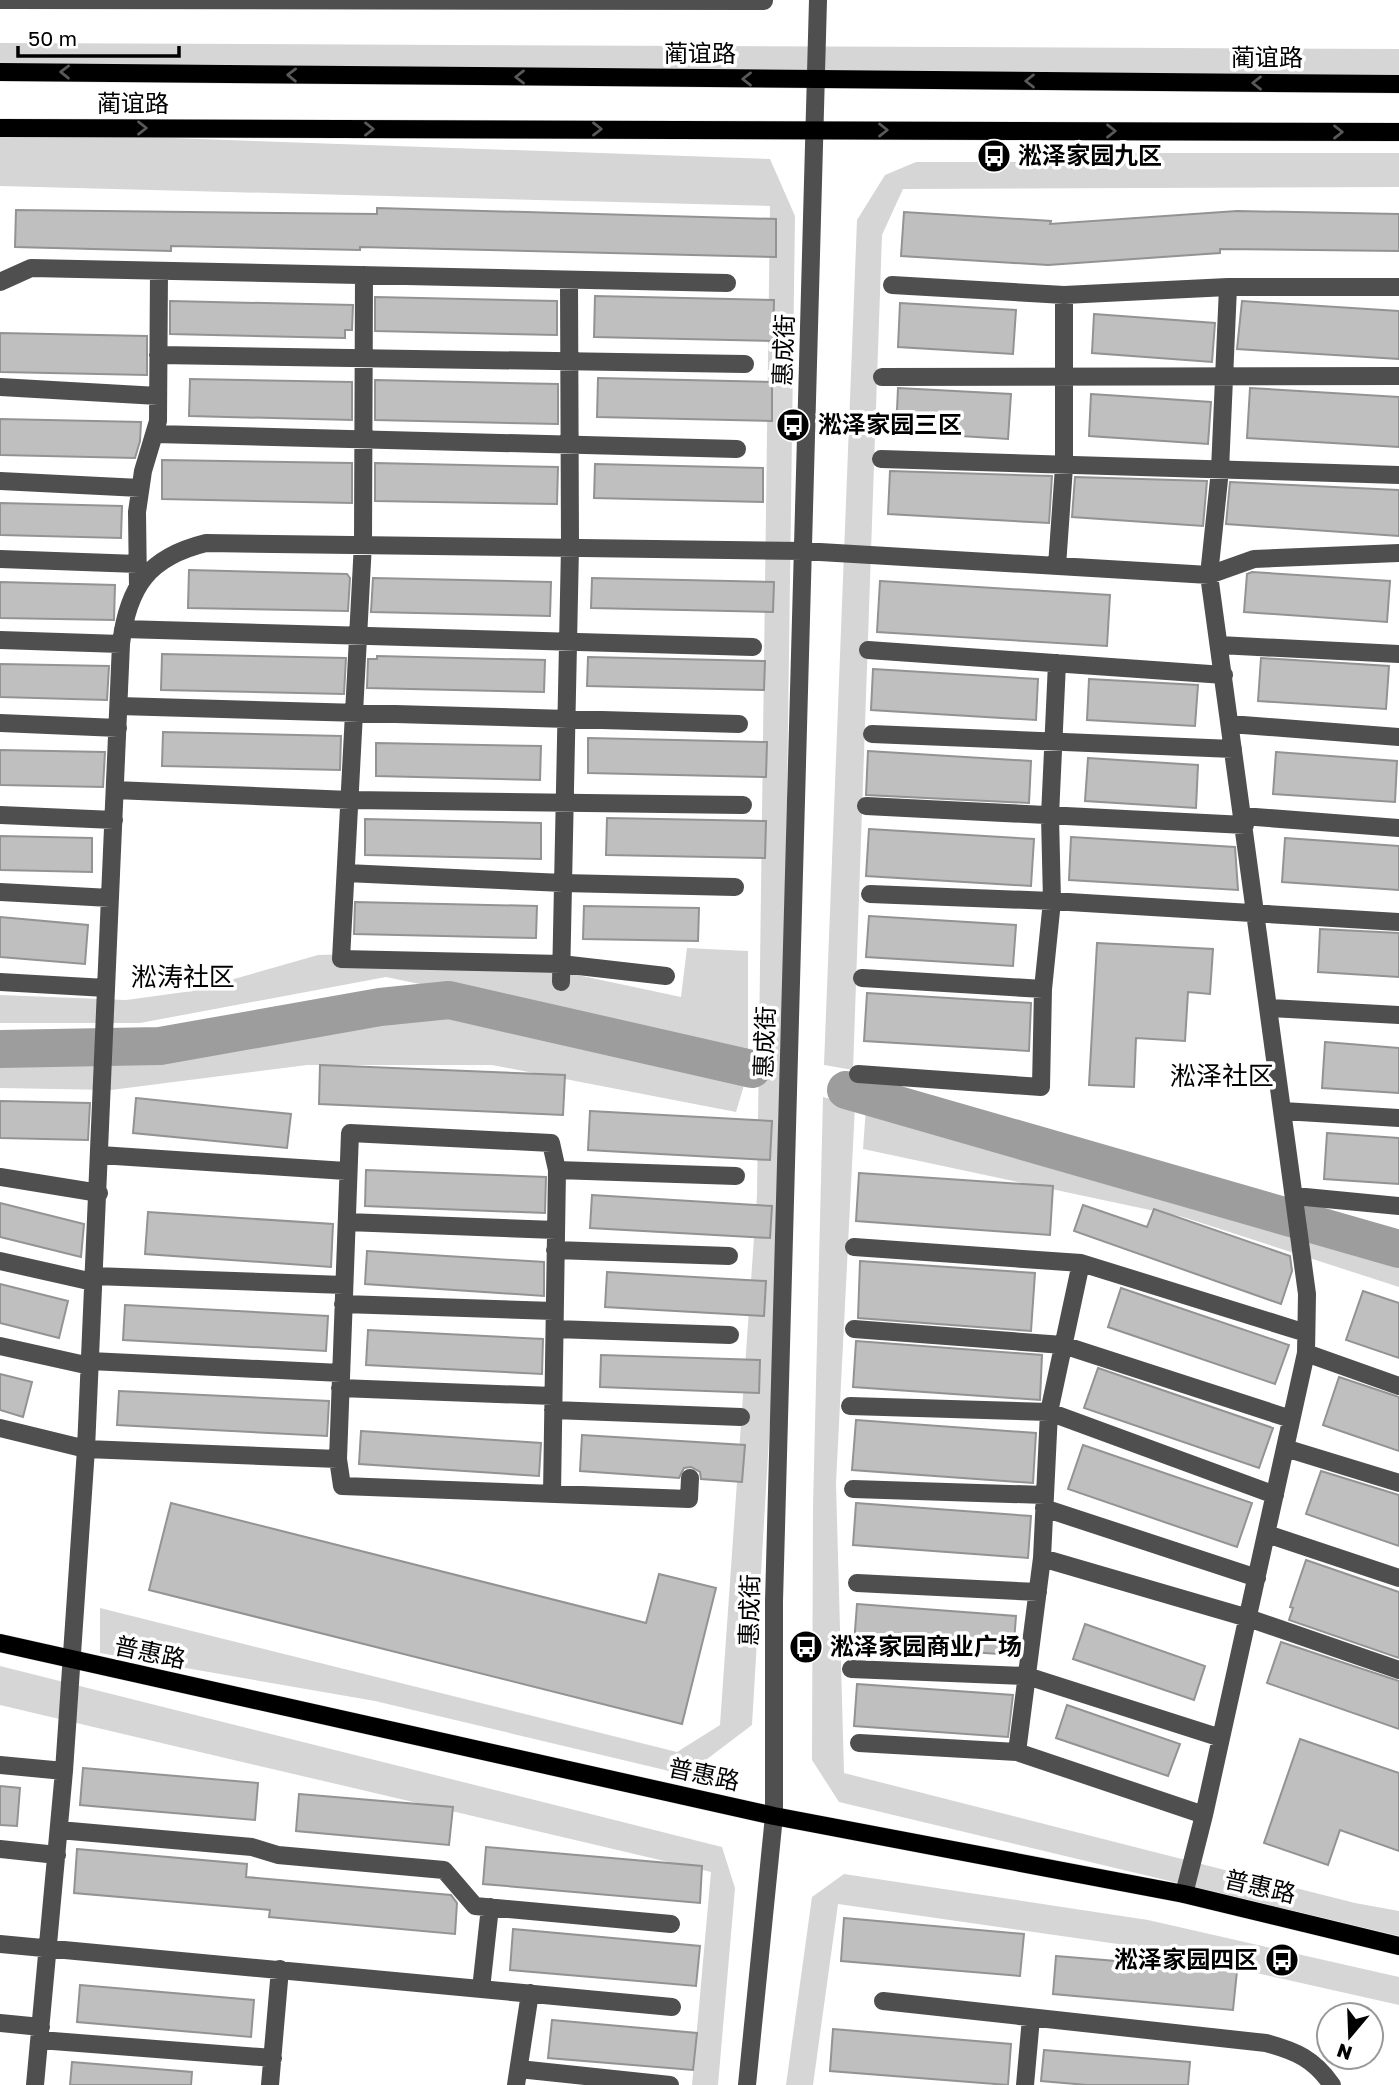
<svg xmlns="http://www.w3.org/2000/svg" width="1399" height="2085" viewBox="0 0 1399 2085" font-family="'Golos Text','Noto Sans SC',sans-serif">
<rect width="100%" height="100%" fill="#fff"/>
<path fill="#d6d6d6" d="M0 43 1399 49V92L0 75Z
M0 132 770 159 795 216 781 1235 752 1725 686 1775 375 1701 100 1653V1608L677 1752 720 1725 757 1195 770 206 0 186Z
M1107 153H1399V187L903 189 882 235 853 1070 824 1065 857 220 885 175 916 162H1044Z
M687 948 748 951V1052L386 977 140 1023H0V995L126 1000 192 991 318 955 411 952 554 970 681 997Z
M400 1008 744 1085 736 1112 492 1065H307L111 1090 0 1088V1059L135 1060Z
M823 1097 855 1106 836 1483 844 1773 1355 1903 1399 1911V1936L839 1802 812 1760 813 1506Z
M866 1107 1399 1254V1287L1183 1217 863 1149Z
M0 1666 722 1847 735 1888 718 2085H692L711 1872 0 1705Z
M844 1874 1148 1920 1399 1977V2005L1146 1948 838 1904 813 2085H786L812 1897Z"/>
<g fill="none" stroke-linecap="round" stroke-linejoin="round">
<path stroke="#9d9d9d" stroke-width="38" d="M0 1049 160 1046 380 1007 449 1000 752 1069
M846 1090 1399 1249"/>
</g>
<path fill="#bfbfbf" stroke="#939393" stroke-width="2" d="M377 208 776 219V257L360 247V250L171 246V251L15 247 16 210 377 214Z
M1237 211 1399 214V251L1220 249V253L1048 265 901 256 904 212 1051 221 1050 224Z
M595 296 774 300 773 341 594 337Z
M375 297 557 301V335L375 331Z
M170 301 353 305 352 330H345V338L170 334Z
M1242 301 1399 311V359L1237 349Z
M900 303 1016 310 1013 354 898 347Z
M1094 314 1215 323 1212 362 1092 353Z
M0 333 147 336V375L0 372Z
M598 378 772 382V421L597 417Z
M190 379 352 382V420L189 416Z
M375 380 558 384V424L375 420Z
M898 388 1011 394 1008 439 896 432Z
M1250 388 1399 397V447L1247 438Z
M1091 394 1211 402 1208 444 1089 436Z
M0 419 141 422 140 441 135 458 0 455Z
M162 460 352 463V503L162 499Z
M375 463 558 467 557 504 375 501Z
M595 464 763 468V502L594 498Z
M890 471 1052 476 1049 523 888 514Z
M1075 477 1207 481 1203 526 1072 517Z
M1230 482 1399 490V536L1226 524Z
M0 503 122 506 121 538 0 535Z
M189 570 347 574 350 578 348 611 188 608Z
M1252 572 1390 581 1387 622 1244 612 1247 574Z
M373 578 551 582 550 616 371 612Z
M592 578 774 582 773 612 591 608Z
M880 581 1110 595 1107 646 877 632Z
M0 582 115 585 114 620 0 618Z
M162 654 346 658 344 694 161 690Z
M377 656 545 660 544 692 367 688 368 659H377Z
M588 657 765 661 764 690 587 686Z
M1261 658 1389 666 1386 709 1258 701Z
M0 664 109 666 107 700 0 697Z
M873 669 1038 679 1036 720 871 710Z
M1089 679 1198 685 1195 726 1087 720Z
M163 732 341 736 340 770 162 766Z
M588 738 767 742 766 777 588 773Z
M376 743 541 746 540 780 376 776Z
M0 750 105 752 103 787 0 785Z
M868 751 1031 761 1029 803 866 795Z
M1276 752 1397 761 1395 802 1273 794Z
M1088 758 1198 765 1196 808 1085 801Z
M607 818 766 821 765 858 606 855Z
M365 819 541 823V859L365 855Z
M869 829 1034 839 1031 886 866 876Z
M0 836 92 838V872L0 870Z
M1071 837 1235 847 1238 890 1069 880Z
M1285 838 1399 846V890L1282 882Z
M355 902 537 906 536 938 354 934Z
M584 906 699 908 698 941 583 939Z
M869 916 1016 925 1013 966 866 957Z
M0 917 88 925 85 964 0 957Z
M1320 929 1399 933V977L1318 972Z
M1097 943 1213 949 1210 994 1188 992 1185 1041 1136 1038 1134 1087 1089 1085Z
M867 993 1031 1003 1029 1051 864 1041Z
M1325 1042 1399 1048V1093L1322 1088Z
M320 1065 565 1075 563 1115 319 1104Z
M136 1098 291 1114 287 1148 133 1133Z
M0 1101 90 1103 88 1140 0 1138Z
M590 1111 772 1121 770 1160 588 1150Z
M1327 1133 1399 1138V1184L1324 1179Z
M366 1170 546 1177 545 1213 365 1206Z
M859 1173 1053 1186 1050 1235 856 1221Z
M592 1195 772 1206 770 1238 590 1228Z
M0 1203 84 1224 81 1257 0 1237Z
M1083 1205 1147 1227 1154 1209 1290 1256 1292 1271 1281 1304 1074 1231Z
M148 1212 333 1224 331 1267 145 1254Z
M367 1251 544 1262V1296L365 1284Z
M860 1261 1035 1273 1031 1331 858 1318Z
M607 1272 766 1281 764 1316 605 1307Z
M0 1284 68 1301 59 1338 0 1323Z
M1121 1288 1289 1345 1275 1384 1108 1327Z
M1363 1291 1399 1303V1358L1346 1340Z
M125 1305 328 1316 326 1351 123 1340Z
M368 1330 543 1339 542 1374 366 1365Z
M856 1341 1042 1355 1040 1400 853 1387Z
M601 1355 760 1360 759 1393 600 1387Z
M1098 1368 1273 1428 1259 1468 1084 1408Z
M0 1374 32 1382 23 1417 0 1410Z
M1339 1377 1399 1397V1451L1323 1425Z
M119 1391 329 1401 327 1436 117 1425Z
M856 1420 1036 1433 1033 1483 852 1470Z
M361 1431 541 1443 539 1476 359 1464Z
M582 1435 745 1445 742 1482 701 1479 700 1472 691 1467 684 1468 679 1478 580 1471Z
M1083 1445 1252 1503 1237 1547 1068 1489Z
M1321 1471 1399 1495V1546L1306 1514Z
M171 1503 646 1623 659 1574 716 1588 682 1724 149 1590Z
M856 1503 1031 1516 1028 1558 853 1545Z
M1306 1560 1399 1592V1658L1289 1620 1293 1608 1290 1607Z
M857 1604 1016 1616 1013 1655 854 1644Z
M1085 1624 1205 1666 1194 1700 1073 1659Z
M1281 1642 1399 1681V1729L1267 1683Z
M857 1684 1013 1695 1008 1737 854 1726Z
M1067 1705 1180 1744 1168 1776 1056 1738Z
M1300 1739 1399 1773V1851L1340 1830 1328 1865 1264 1843Z
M83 1768 258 1783 255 1820 80 1805Z
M0 1786 20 1788 17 1826 0 1825Z
M299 1794 453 1807 449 1845 296 1831Z
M486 1847 702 1866 700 1903 483 1884Z
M77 1849 247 1864 246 1877 451 1895 457 1903 455 1934 269 1917 270 1910 74 1893Z
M844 1918 1024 1934 1020 1976 841 1961Z
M513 1929 700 1946 696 1986 510 1970Z
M1056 1956 1237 1971 1233 2010 1053 1994Z
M80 1985 254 2000 251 2037 77 2022Z
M552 2020 697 2033 693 2070 548 2058Z
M833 2029 1011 2044 1008 2085 830 2071Z
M1044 2050 1190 2062 1188 2085H1087L1041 2081Z
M72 2062 192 2072 191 2085H70Z"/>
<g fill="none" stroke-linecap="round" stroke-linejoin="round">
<defs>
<path id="major" d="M0 72 1399 84
M0 128 1399 132
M0 1643 774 1816 1184 1894 1399 1946"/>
</defs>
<use href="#major" stroke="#dbdbdb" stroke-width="19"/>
<path stroke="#4f4f4f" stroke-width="18" d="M0 0 764 1
M364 275 363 543 341 959 561 964 666 976
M0 282 31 268 727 283
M892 285 1064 295 1228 287H1399
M1228 287 1220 470 1209 575 1254 559 1399 553
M158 355 745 364
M882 377 1399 376
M0 387 158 396
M155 434 737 449
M881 459 1399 475
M0 481 140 488
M0 559 138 564
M1057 566 1064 467V295
M138 587 137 512 143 471 158 421 159 271
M123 629 753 647
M0 640 121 644
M1219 645 1399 654
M868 650 1224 675
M119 706 739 724
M0 723 118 728
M1230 724 1399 737
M872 734 1233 749
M115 790 350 800 743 805
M866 806 1245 825
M0 815 114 820
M1242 816 1399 828
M346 873 563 883 735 887
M0 892 110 898
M870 894 1052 901 1399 922
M862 978 1043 989
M0 982 106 988
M561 982 570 547 569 280
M1270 1008 1399 1015
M858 1074 1041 1087 1043 989 1052 901 1050 816 1057 663
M1283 1111 1399 1118
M100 1155 346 1171
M557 1170 736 1176
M0 1177 99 1193
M1295 1196 1399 1206
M347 1222 556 1230
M854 1247 1081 1263 1306 1333
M555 1250 729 1256
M0 1261 93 1282
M94 1276 344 1285
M343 1304 554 1311
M555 1329 730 1335
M854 1329 1063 1345 1291 1419
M0 1346 90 1366
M1306 1353 1399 1386
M90 1361 341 1373
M340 1388 553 1396
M850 1406 1049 1412 1275 1495
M553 1410 741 1417
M0 1428 86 1449 338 1459 342 1486 689 1499 690 1478
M1285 1448 1399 1483
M338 1459 350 1133 551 1143 557 1170 552 1494
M853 1489 1045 1495
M1044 1508 1257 1578
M1267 1534 1399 1578
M1042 1558 1248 1618 1399 1670
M857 1583 1038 1592
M851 1669 1027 1676 1221 1738
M859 1743 1017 1752 1204 1815
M1017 1752 1042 1558 1049 1412 1081 1263
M0 1765 64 1771
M59 1830 252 1847 278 1855 444 1870 475 1906 671 1924
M0 1849 57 1855
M0 1944 672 2007
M481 1989 490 1907
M883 2001 1266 2043C1296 2051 1314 2059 1332 2085
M0 2023 41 2027
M40 2040 273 2058
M519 2069 670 2085
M35 2085 64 1771 86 1449 121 644C128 586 149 557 206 543L803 551 1209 575 1307 1294 1306 1353 1204 1815 1184 1894
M270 2085 280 1969
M516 2085 530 1993
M747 2085 774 1816V1601L818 0
M1025 2085 1031 2018"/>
<use href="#major" stroke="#000" stroke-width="18"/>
</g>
<defs><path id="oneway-chevron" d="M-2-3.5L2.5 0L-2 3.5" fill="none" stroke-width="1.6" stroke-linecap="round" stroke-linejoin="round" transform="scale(1.75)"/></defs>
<g stroke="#595959">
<use href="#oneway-chevron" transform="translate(65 72) rotate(-179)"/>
<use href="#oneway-chevron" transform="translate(292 75) rotate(-179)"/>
<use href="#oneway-chevron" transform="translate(520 77) rotate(-180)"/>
<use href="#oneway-chevron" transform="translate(747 79) rotate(-180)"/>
<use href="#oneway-chevron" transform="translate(1030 81) rotate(-180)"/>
<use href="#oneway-chevron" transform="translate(1257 83) rotate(-180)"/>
<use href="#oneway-chevron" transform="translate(142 128)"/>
<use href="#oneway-chevron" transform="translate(369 129)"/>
<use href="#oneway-chevron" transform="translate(597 129)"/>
<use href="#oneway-chevron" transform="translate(883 130)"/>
<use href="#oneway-chevron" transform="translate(1111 131)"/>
<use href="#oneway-chevron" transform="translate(1338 132)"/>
</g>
<defs>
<symbol id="bus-disc" viewBox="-11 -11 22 22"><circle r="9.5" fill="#000" stroke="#fff"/><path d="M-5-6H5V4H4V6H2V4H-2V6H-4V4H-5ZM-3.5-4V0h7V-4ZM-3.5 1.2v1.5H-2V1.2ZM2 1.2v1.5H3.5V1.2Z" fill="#fff"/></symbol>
</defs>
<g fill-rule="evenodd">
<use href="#bus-disc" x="975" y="137" width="38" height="38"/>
<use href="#bus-disc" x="774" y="406" width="38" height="38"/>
<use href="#bus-disc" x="787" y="1628" width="38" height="38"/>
<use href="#bus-disc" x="1263" y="1941" width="38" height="38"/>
</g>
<g text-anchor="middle" stroke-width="7" stroke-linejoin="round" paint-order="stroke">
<g font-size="24" fill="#000" stroke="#fff">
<text x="700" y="62">蔺谊路</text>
<text x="1267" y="66">蔺谊路</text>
<text x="133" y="112">蔺谊路</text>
<text transform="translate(784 350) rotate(-88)" y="8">惠成街</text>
<text transform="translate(765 1042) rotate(-88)" y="8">惠成街</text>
<text transform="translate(750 1610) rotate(-89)" y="8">惠成街</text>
<text transform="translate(150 1653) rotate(12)" y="8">普惠路</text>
<text transform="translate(704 1775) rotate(12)" y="8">普惠路</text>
<text transform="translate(1260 1887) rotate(13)" y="8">普惠路</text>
</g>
<g font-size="24" font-weight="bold" fill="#000" stroke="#fff" text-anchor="start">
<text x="1018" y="164">淞泽家园九区</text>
<text x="818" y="433">淞泽家园三区</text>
<text x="830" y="1655">淞泽家园商业广场</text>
<text x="1258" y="1968" text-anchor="end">淞泽家园四区</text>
</g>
<g font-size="26" fill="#000" stroke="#fff">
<text x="183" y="986">淞涛社区</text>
<text x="1222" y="1085">淞泽社区</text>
</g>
</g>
<g transform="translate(1350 2036) rotate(199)"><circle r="33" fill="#ffffff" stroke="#999999" stroke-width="2"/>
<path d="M0-5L12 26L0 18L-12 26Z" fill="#000000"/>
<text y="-10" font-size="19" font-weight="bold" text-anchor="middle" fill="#000000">N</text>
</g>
<path d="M18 46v10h161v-10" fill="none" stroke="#000000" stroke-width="3.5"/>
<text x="28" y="46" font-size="21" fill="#000000" stroke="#ffffff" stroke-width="5" paint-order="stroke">50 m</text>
</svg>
